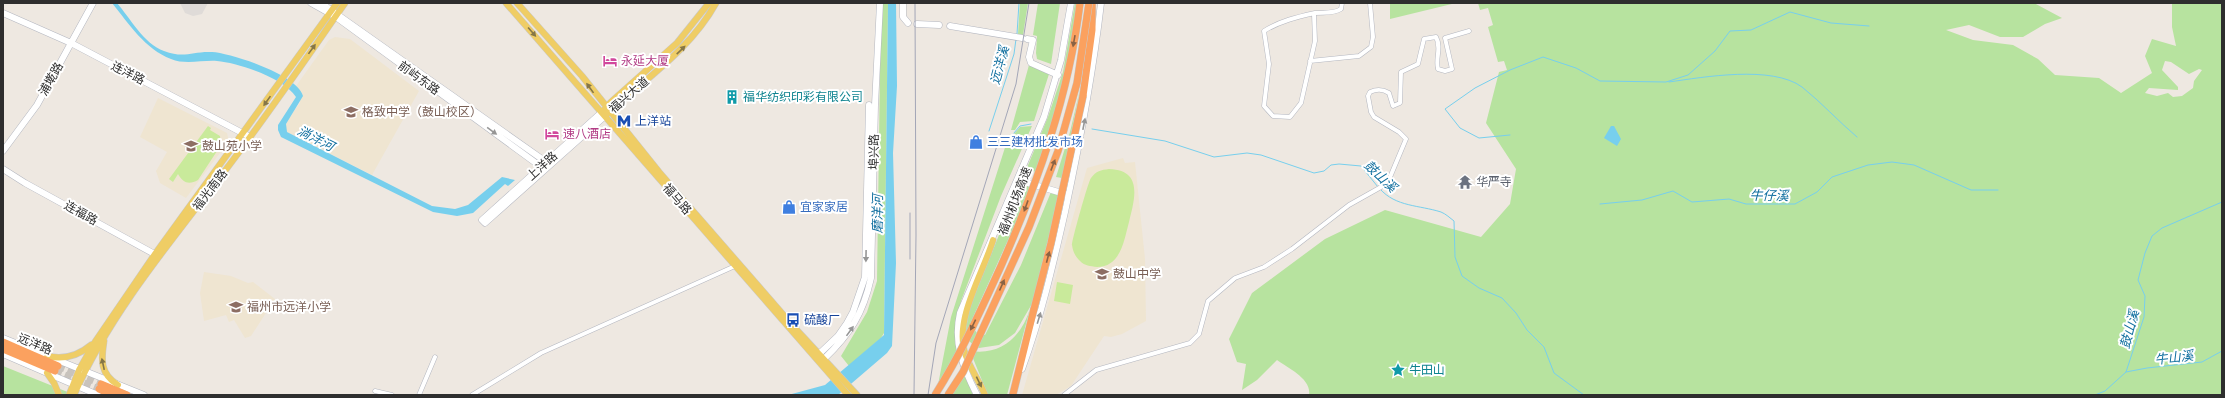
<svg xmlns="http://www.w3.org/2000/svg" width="2225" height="398" viewBox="0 0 2225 398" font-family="'Varela Round','Noto Sans SC',sans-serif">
<rect width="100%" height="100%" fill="#eee8e1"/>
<path fill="#efe5d1" d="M335 37 350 39 419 91 372 175 287 132 285 128 287 121 300 103 299 89 296 86 329 40Z
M158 98 227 133 229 141 186 198 160 183 156 171 167 152 140 137Z
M1123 158 1125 163 1135 162 1145 259 1146 321 1122 334 1111 337 1104 336 1071 386 1056 395H1022L1087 168Z
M204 272 231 276 248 283 253 282 275 299 251 336 245 338 234 320 229 322 226 315 204 321 200 293Z"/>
<path fill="#b7e39f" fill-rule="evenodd" d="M881 3H888L884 333 881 338 849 366 841 356 867 312 877 281Z
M1020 3H1028L1023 35 1018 34Z
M1038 3H1060L1051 64 1037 59 1036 53 1037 36 1033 35Z
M1075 3H1078L1066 76 1037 172 1026 170 1048 117 1063 72Z
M1390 3H1456L1390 19Z
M1478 3H2034L2062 18 2045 24 2023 37H2000L1969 25 1946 30 1973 40 2013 45 2038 59 2055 75 2099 78 2121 93 2152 73 2145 56 2152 39 2176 46 2172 27V3H2222V395H1309C1312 379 1288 368 1277 360L1257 380 1242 390 1246 364 1237 362 1229 339 1252 293 1325 239 1385 210 1481 237 1510 204 1516 169 1486 123 1499 72 1507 70 1504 61 1498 62 1488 27 1493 25 1488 8 1480 10ZM2165 61 2171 62 2189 74 2199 69 2202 70 2194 81 2193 88 2182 96 2173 97 2168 93 2157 96 2145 93 2149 88 2178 90V87L2162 70Z
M1029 65 1049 74 1034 121 1020 122 1015 130H1011Z
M1081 85 1062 178 1056 177 1070 132Z
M1032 126 1001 196 961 301 958 322V352L938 385 951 317 1009 135 1014 134 1020 127Z
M1023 185 1032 187 970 324 977 333 985 335 1021 265 1051 192 1059 194 1033 302 1015 333 999 345 979 348 970 342 966 330 969 309 1016 193Z
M1030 309 1007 395H988L970 351C1001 356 1021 337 1030 309Z
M3 366 75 395H3Z
M965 374 973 395H951Z"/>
<path fill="#c9ea9b" d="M208 126 211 128 210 130 220 136 221 145 198 180C189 185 183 183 178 174L173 182 169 179Z
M1109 169C1143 170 1135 198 1129 222 1124 240 1121 267 1097 267 1090 266 1085 266 1080 261 1075 256 1073 252 1072 245 1072 240 1088 182 1091 178 1096 171 1101 170 1109 169Z
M1057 282 1073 285 1070 304 1054 301Z"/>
<path fill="#dfdbd8" d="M180 3H208L202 14 193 16 185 13Z"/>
<path fill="#77cfed" d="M112 3H117C130 18 144 44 164 51 185 59 192 51 212 52 231 53 298 75 303 96L286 124 287 132 432 206 455 209 468 205 502 177 515 180 508 186 505 184 473 213 457 216 433 212 281 137 278 130V125L296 97C284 78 239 63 217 61 202 60 185 65 171 59 145 49 129 24 112 3Z
M888 3H896L897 86 893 153 896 263 892 346 887 353 838 395H788L825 385 884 335Z
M1611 126H1614L1621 139 1617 146 1604 138Z"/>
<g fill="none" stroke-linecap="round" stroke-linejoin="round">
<path stroke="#77cfed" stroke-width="1" d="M1017 34 1019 3
M1669 82C1704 77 1772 65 1802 87 1821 102 1838 121 1857 137
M1092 129 1165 141 1214 157 1247 153 1261 155 1314 173 1324 171 1331 165 1339 164 1361 166 1378 187
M989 131 1014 54 1016 39
M1014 133 1020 126 1031 124
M1510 135 1479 138 1460 128 1445 109 1475 88 1510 70 1543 57 1576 68 1600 81 1666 82 1688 75 1715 51 1730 31 1751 30 1790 12 1831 23 1869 26
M1380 189C1396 207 1419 205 1441 212 1446 214 1450 218 1454 221L1455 257 1462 276 1479 288 1502 298 1516 313 1527 330 1544 347 1554 373 1584 395
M1600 204 1642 200 1673 191 1692 202 1729 199 1746 204H1795L1817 192 1832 177 1868 165 1892 162 1914 165 1971 190H1998
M2126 372 2147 368 2202 362 2222 351
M2095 395 2105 391 2126 372 2144 317 2145 296 2138 280 2145 253 2152 236 2162 228 2222 202"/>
<path stroke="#c8c3bd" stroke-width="7" stroke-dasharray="7 3.5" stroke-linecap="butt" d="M58 366 101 384
M55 371 99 389"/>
<defs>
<path id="street" d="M1314 14 1315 41 1301 103 1290 117 1273 116 1264 106 1269 64 1264 31C1280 21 1297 17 1315 13 1324 12 1333 14 1341 9L1342 3
M1310 61 1359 56 1371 47 1373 37 1370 3
M1388 182 1406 139 1399 132 1374 117 1371 112 1368 96 1370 92C1377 89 1382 89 1389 93L1393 106 1400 103 1401 72 1418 64 1424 39 1436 37C1442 48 1435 58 1438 69L1445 71 1452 69 1445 38 1469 31
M375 391 392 395
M419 395 435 357
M472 395 541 353 735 266
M1064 395 1096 370 1190 343 1199 334 1208 301 1235 278 1264 267 1292 249 1349 205 1381 187"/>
<path id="secondary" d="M311 3 336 17 544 169
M321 3 549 164
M903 3V17L908 23
M3 13 71 43 250 137
M917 24 939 25
M950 26 1022 38
M1027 39 1033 40 1029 57 1031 63 1058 75
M602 112 482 220 485 223 605 116
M3 151 37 105 93 3
M3 169 25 183 158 256
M1018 180 1065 194
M3 338 144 395
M3 354 98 395
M819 354 838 336 847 323 853 312 865 277 869 105
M824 359C850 334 863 314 871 278L875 105 880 3
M1022 369C1041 317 1053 265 1065 212 1080 142 1093 73 1101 3
M977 395C963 368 953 343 960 313L1044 117 1061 60 1071 3"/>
<path id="primary" d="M506 3 848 395
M517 3 582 76 659 172 793 326 857 395
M604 110 611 102 677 43 709 3
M606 115C645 79 690 50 716 3
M104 341C101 360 100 374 118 385
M47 356C64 360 78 356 91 345
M47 373 54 383 59 395
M69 395 79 370 95 342 155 254 337 3
M74 395C109 315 171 241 224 172 266 117 305 60 345 3
M985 395C979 380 968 366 964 350 956 316 983 273 993 240"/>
<path id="highway" d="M1083 96 1092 30V3
M3 342 58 366
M3 349 55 371
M101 384 127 395
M99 389 112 395
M1013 394 1034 309"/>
</defs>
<use href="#street" stroke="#b4b7c0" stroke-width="5"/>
<use href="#secondary" stroke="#b4b7c0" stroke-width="7"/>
<use href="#primary" stroke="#c9c9c9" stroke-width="7"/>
<use href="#highway" stroke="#c9c9c9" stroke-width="8"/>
<use href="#street" stroke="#fff" stroke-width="4"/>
<use href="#secondary" stroke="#fff" stroke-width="6"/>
<use href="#primary" stroke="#efcd65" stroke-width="6"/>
<use href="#highway" stroke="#fba15f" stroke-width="7"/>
<path stroke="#a3a6b7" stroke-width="1" d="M910 259V213
M914 395 916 235 915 3
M928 395 936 343 1016 84 1029 3"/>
<defs>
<path id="highway-bridge" d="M1034 309 1051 243 1083 96
M935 395C961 354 981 310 1001 266 1038 182 1069 95 1080 3
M948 395 963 372 1029 227 1058 151 1077 83 1089 3"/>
</defs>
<use href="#highway-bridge" stroke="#c9c9c9" stroke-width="8" stroke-linecap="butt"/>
<use href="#highway-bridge" stroke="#fba15f" stroke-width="7"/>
</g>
<defs><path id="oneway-solid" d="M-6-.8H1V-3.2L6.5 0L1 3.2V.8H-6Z"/></defs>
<g fill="#857647">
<use href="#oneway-solid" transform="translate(532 32) rotate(49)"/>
<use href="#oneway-solid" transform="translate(312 49) rotate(-54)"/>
<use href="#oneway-solid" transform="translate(681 50) rotate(-44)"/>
<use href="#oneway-solid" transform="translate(590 88) rotate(-126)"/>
<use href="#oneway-solid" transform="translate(267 101) rotate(125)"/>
<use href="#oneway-solid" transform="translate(103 364) rotate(-102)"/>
<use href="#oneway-solid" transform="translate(979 382) rotate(64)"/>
</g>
<g fill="#8a6244">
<use href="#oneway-solid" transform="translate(1074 41) rotate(100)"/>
<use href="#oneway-solid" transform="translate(1053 165) rotate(-69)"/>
<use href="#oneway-solid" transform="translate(1026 206) rotate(110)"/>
<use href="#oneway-solid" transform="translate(1048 257) rotate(-75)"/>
<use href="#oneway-solid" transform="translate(1002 285) rotate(-66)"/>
<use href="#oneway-solid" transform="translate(973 325) rotate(116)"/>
</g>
<g fill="#969696">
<use href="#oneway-solid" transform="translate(1084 124) rotate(-79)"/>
<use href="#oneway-solid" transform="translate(492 131) rotate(36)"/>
<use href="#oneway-solid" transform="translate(866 256) rotate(91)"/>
<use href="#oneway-solid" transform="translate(1039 318) rotate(-73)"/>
<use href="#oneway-solid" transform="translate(850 331) rotate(-54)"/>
</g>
<defs>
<symbol id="hotel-bare" viewBox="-9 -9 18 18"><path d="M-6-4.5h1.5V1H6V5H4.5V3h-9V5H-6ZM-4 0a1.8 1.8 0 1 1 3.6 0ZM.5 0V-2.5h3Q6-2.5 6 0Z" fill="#d1479c" stroke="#fff" stroke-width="2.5" paint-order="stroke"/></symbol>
<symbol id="building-bare" viewBox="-9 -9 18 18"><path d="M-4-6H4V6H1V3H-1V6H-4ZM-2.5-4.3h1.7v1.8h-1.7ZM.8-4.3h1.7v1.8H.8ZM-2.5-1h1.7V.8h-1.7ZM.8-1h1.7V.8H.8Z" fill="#0f9aa8" stroke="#fff" stroke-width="2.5" paint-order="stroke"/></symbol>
<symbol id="school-bare" viewBox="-9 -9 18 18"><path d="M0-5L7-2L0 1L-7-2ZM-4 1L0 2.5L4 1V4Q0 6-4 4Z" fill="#8d6e63" stroke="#fff" stroke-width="2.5" paint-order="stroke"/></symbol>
<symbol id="metro-bare" viewBox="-9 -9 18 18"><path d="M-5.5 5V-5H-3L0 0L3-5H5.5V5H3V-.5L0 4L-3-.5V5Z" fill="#1a4fb4" stroke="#fff" stroke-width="2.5" paint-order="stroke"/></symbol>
<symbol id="shop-bare" viewBox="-9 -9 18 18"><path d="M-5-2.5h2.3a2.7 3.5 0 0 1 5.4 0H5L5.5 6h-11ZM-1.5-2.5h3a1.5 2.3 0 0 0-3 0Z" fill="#3f7fe0" stroke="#fff" stroke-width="2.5" paint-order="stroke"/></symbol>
<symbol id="temple-bare" viewBox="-9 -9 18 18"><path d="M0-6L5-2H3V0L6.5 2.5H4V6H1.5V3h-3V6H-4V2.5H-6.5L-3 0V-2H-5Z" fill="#6b7280" stroke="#fff" stroke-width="2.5" paint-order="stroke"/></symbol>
<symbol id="bus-bare" viewBox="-9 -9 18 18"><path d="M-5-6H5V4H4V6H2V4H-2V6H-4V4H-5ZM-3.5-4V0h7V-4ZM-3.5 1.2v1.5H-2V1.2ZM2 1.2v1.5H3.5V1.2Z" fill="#1a4fb4" stroke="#fff" stroke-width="2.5" paint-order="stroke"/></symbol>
<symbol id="sight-bare" viewBox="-9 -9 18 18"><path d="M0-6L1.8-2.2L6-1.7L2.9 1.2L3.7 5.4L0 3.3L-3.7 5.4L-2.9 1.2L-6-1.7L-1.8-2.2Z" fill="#0f9aa8" stroke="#fff" stroke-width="2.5" paint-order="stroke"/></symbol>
</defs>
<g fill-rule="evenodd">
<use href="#hotel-bare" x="600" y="51" width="20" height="20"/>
<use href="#building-bare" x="722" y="87" width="20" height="20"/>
<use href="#school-bare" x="341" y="102" width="20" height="20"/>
<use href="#metro-bare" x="614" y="111" width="20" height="20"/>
<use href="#hotel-bare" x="542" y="124" width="20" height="20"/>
<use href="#shop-bare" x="966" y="132" width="20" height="20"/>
<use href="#school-bare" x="181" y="136" width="20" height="20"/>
<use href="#temple-bare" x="1455" y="172" width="20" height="20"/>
<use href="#shop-bare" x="779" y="197" width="20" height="20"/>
<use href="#school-bare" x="1092" y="264" width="20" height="20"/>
<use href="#school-bare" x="226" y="297" width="20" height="20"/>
<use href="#bus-bare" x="783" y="310" width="20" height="20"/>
<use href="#sight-bare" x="1388" y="360" width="20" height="20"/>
</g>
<g text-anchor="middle" stroke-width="4" stroke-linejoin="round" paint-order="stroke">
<g font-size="12" fill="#b23c85" stroke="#fff" text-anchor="start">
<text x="621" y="65">永延大厦</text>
<text x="563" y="138">速八酒店</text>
</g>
<g font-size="12" fill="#2e2e2e" stroke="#fff">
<text transform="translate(128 73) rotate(27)" y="4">连洋路</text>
<text transform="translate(419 78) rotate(36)" y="4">前屿东路</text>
<text transform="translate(51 79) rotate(-61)" y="4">浦墘路</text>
<text transform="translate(629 95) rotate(-41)" y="4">福兴大道</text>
<text transform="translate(874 152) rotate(-89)" y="4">埠兴路</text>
<text transform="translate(542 166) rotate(-42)" y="4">上洋路</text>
<text transform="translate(210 190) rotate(-53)" y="4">福光南路</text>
<text transform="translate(677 199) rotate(49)" y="4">福马路</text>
<text transform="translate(1015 201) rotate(-69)" y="4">福州机场高速</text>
<text transform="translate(81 213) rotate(29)" y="4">连福路</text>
<text transform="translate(35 344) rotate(23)" y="4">远洋路</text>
</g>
<g font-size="12" fill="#0d838f" stroke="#fff" text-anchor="start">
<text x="743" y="101">福华纺织印彩有限公司</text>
<text x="1409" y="374">牛田山</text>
</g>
<g font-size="12" fill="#785e54" stroke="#fff" text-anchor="start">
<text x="362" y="116">格致中学（鼓山校区）</text>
<text x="202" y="150">鼓山苑小学</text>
<text x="1113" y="278">鼓山中学</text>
<text x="247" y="311">福州市远洋小学</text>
</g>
<g font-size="12" fill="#164399" stroke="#fff" text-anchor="start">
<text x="635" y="125">上洋站</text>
<text x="804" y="324">硫酸厂</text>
</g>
<g font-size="12" fill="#366cbe" stroke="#fff" text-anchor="start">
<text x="987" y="146">三三建材批发市场</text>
<text x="800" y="211">宜家家居</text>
</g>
<g font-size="12" fill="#5b616d" stroke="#fff" text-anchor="start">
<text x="1476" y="186">华严寺</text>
</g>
<g font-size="13" font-style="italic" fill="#106f9f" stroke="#fff">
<text transform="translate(999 65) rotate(-75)" y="5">远洋溪</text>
<text transform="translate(316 138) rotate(27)" y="5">淌洋河</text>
<text transform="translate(1381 176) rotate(43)" y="5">鼓山溪</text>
<text transform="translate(1769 195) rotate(1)" y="5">牛仔溪</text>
<text transform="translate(877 214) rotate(-89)" y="5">磨洋河</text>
<text transform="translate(2129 329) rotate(-75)" y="5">鼓山溪</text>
<text transform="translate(2174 357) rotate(-7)" y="5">牛山溪</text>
</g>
</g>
<rect width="2225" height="398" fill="none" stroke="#2e2e2e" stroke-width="8"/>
</svg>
